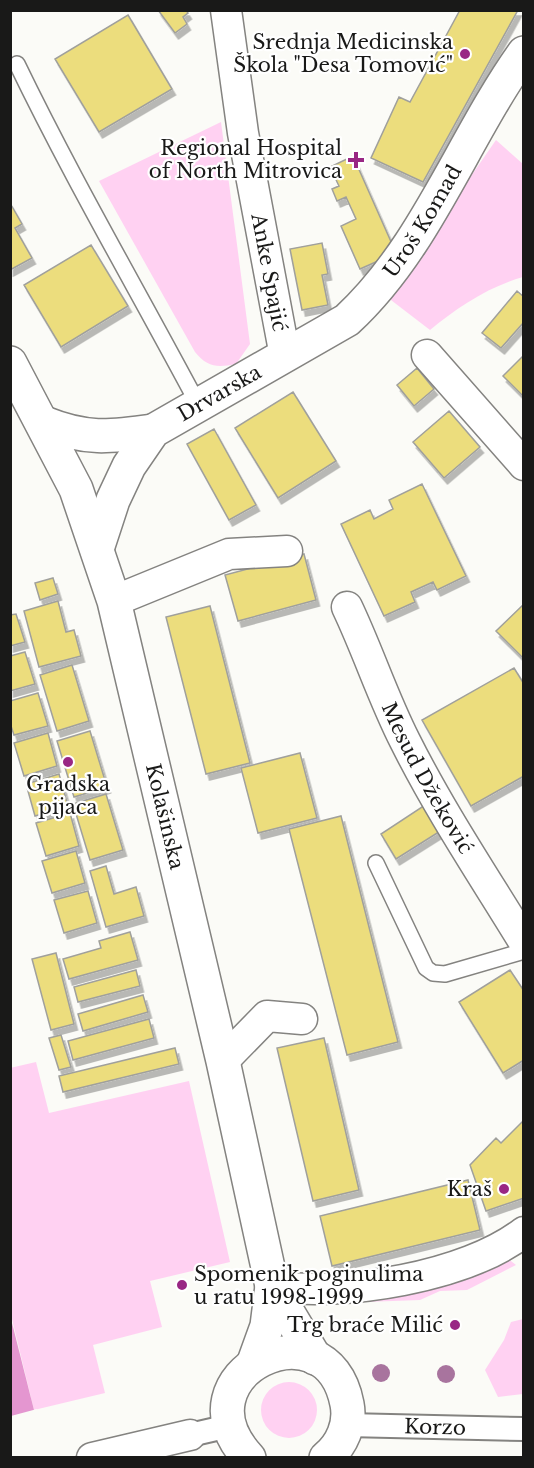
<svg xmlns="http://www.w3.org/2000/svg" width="534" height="1468" viewBox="0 0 534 1468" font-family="'Libre Baskerville',serif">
<defs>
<filter id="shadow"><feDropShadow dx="3.5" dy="6" stdDeviation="0" flood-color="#0004"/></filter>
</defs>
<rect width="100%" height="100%" fill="#fbfbf7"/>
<path fill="#ffd1f2" d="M221 122 250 344 236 364C217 368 207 367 195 352L99 181Z
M496 140 523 164V277C488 287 458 307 430 330L387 297Z
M36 1062 49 1113 189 1081 230 1262 150 1281 162 1327 93 1345 105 1393 34 1410 11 1315 10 1068Z
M507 1258 516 1265 467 1290 440 1291 420 1300 365 1302 380 1295Z
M523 1319V1394L498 1397 485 1370 504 1340 511 1322Z
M261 1410a28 28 0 1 1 56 0a28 28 0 1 1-56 0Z"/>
<path fill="#e496d0" d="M10 1315 34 1410 11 1457Z"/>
<path fill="#fbfbf7" d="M37 1409 48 1458 11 1457V1416Z"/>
<path fill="#ecdd7d" stroke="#a0a09c" stroke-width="1.5" filter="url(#shadow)" d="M158 10H186L188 13 183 17 187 24 175 33Z
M460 10H518L423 182 371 158 399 97 410 102Z
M128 15 172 89 99 132 55 59Z
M353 156 396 253 360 269 341 226 356 219 346 197 337 201 332 189 339 186 330 167Z
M10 203 22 224 15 228 32 258 10 270Z
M322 243 328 274 322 275 328 305 302 310 290 249Z
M91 245 128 306 61 347 24 285Z
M517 291 524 297V322L501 348 482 333Z
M524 355V397L503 376Z
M417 368 434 389 414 406 397 385Z
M293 392 336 461 278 498 235 428Z
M449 411 480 447 444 478 413 442Z
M214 429 256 505 229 520 187 444Z
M422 484 466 576 437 590 433 582 411 592 415 602 384 616 341 524 370 510 374 519 393 509 389 500Z
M304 554 316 600 238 621 225 575Z
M53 578 58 594 40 600 35 583Z
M58 601 66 632 74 630 81 656 39 667 24 611Z
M524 604V659L496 631Z
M210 606 250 763 206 774 166 617Z
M16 614 25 642 10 646V615Z
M25 652 35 684 10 691V656Z
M72 665 89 721 57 731 40 675Z
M514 668 524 684V776L471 806 422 720Z
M38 693 48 726 14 735 10 723V701Z
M90 731 107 787 74 797 57 741Z
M48 733 57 766 24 776 14 743Z
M300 753 317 818 258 833 241 768Z
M59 774 68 806 35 816 26 784Z
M106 794 123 850 90 860 73 804Z
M425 805 442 830 396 859 381 834Z
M70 813 79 846 46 856 36 823Z
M341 816 398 1042 347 1055 289 829Z
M76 851 85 883 52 893 42 861Z
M106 866 114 894 136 887 144 916 106 927 90 871Z
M88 891 97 923 64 933 54 900Z
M130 932 138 960 69 979 63 959 101 948 99 941Z
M56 953 74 1024 51 1030 32 959Z
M136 970 140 986 78 1002 74 987Z
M510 970 524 991V1060L503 1073 459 1002Z
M143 995 148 1012 83 1031 78 1014Z
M149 1019 154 1038 73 1060 68 1041Z
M61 1035 71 1067 59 1070 49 1038Z
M324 1038 359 1190 313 1201 277 1048Z
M175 1048 179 1064 63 1092 59 1076Z
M524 1120V1198L486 1211 470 1165 496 1138 501 1143Z
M468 1180 480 1230 332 1266 320 1216Z"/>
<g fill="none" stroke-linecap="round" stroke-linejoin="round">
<defs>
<path id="service" d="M17 64C73 180 138 291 198 404
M376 863 426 968 433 973 445 974 524 951"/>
<g id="pedestrian">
<path id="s1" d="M347 1425 524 1429"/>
<path d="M190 1435 229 1426"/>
</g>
<g id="minor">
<path id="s2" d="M226 10 243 133 285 356"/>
<path d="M427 355 524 465"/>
<path d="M114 601 229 554 287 551"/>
<path id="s3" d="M347 607C368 651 383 698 405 741 440 811 483 875 524 942"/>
<path d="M223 1061 267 1016 302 1019"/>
<path d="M272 1286C343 1297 466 1277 524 1232"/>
<path d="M92 1458 190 1435"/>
</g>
<g id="tertiary">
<path d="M44 423C86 440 109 437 153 431"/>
<path id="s4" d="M97 549 113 500 129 466 153 431 347 320C426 247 462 140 524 53"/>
</g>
<g id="secondary">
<path id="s5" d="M10 363 76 489 114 601 223 1061 272 1286 315 1358"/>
<path d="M254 1362 267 1326 272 1286"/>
<path d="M249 1458C171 1375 327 1298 347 1404 351 1424 342 1445 326 1458"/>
</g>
</defs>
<use href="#service" stroke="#848380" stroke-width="18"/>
<use href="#pedestrian" stroke="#848380" stroke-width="26"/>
<use href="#minor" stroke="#848380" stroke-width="33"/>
<use href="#tertiary" stroke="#848380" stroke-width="36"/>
<use href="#secondary" stroke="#848380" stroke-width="36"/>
<use href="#service" stroke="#fff" stroke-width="15"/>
<use href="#pedestrian" stroke="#fff" stroke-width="22"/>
<use href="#minor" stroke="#fff" stroke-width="30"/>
<use href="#tertiary" stroke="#fff" stroke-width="33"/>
<use href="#secondary" stroke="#fff" stroke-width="33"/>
</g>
<g fill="#a8749e">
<circle cx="381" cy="1373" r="9"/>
<circle cx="446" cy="1374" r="9"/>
</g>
<g fill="#992784" stroke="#fff" stroke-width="2">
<circle cx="465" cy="54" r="6"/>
<path d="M353 151h6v6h6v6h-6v6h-6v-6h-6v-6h6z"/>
<circle cx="68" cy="762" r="6"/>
<circle cx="504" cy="1189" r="6"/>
<circle cx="182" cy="1285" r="6"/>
<circle cx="455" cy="1325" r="6"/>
</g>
<g text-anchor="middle" stroke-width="4.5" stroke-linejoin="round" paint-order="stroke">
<g font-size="20" fill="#191918" stroke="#fff" text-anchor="end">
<text x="453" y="49">Srednja Medicinska<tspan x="453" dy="23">Škola "Desa Tomović"</tspan></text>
<text x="342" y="155">Regional Hospital<tspan x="342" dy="23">of North Mitrovica</tspan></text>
<text x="68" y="791" text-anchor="middle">Gradska<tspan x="68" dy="23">pijaca</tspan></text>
<text x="492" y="1196">Kraš</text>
<text x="194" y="1281" text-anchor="start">Spomenik poginulima<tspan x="194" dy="23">u ratu 1998-1999</tspan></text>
<text x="443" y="1332">Trg braće Milić</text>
</g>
<g font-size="20" fill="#191918" stroke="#fff">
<text dy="7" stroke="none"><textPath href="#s4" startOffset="480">Uroš Komad</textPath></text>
<text dy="7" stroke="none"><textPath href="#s2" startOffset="266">Anke Spajić</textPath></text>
<text dy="7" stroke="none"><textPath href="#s4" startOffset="208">Drvarska</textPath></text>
<text dy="7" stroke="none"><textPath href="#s3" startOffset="189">Mesud Džeković</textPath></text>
<text dy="7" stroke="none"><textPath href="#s5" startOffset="482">Kolašinska</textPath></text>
<text dy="7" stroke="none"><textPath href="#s1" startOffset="88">Korzo</textPath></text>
</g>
</g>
<rect width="534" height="1468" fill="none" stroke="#191918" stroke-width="24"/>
</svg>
